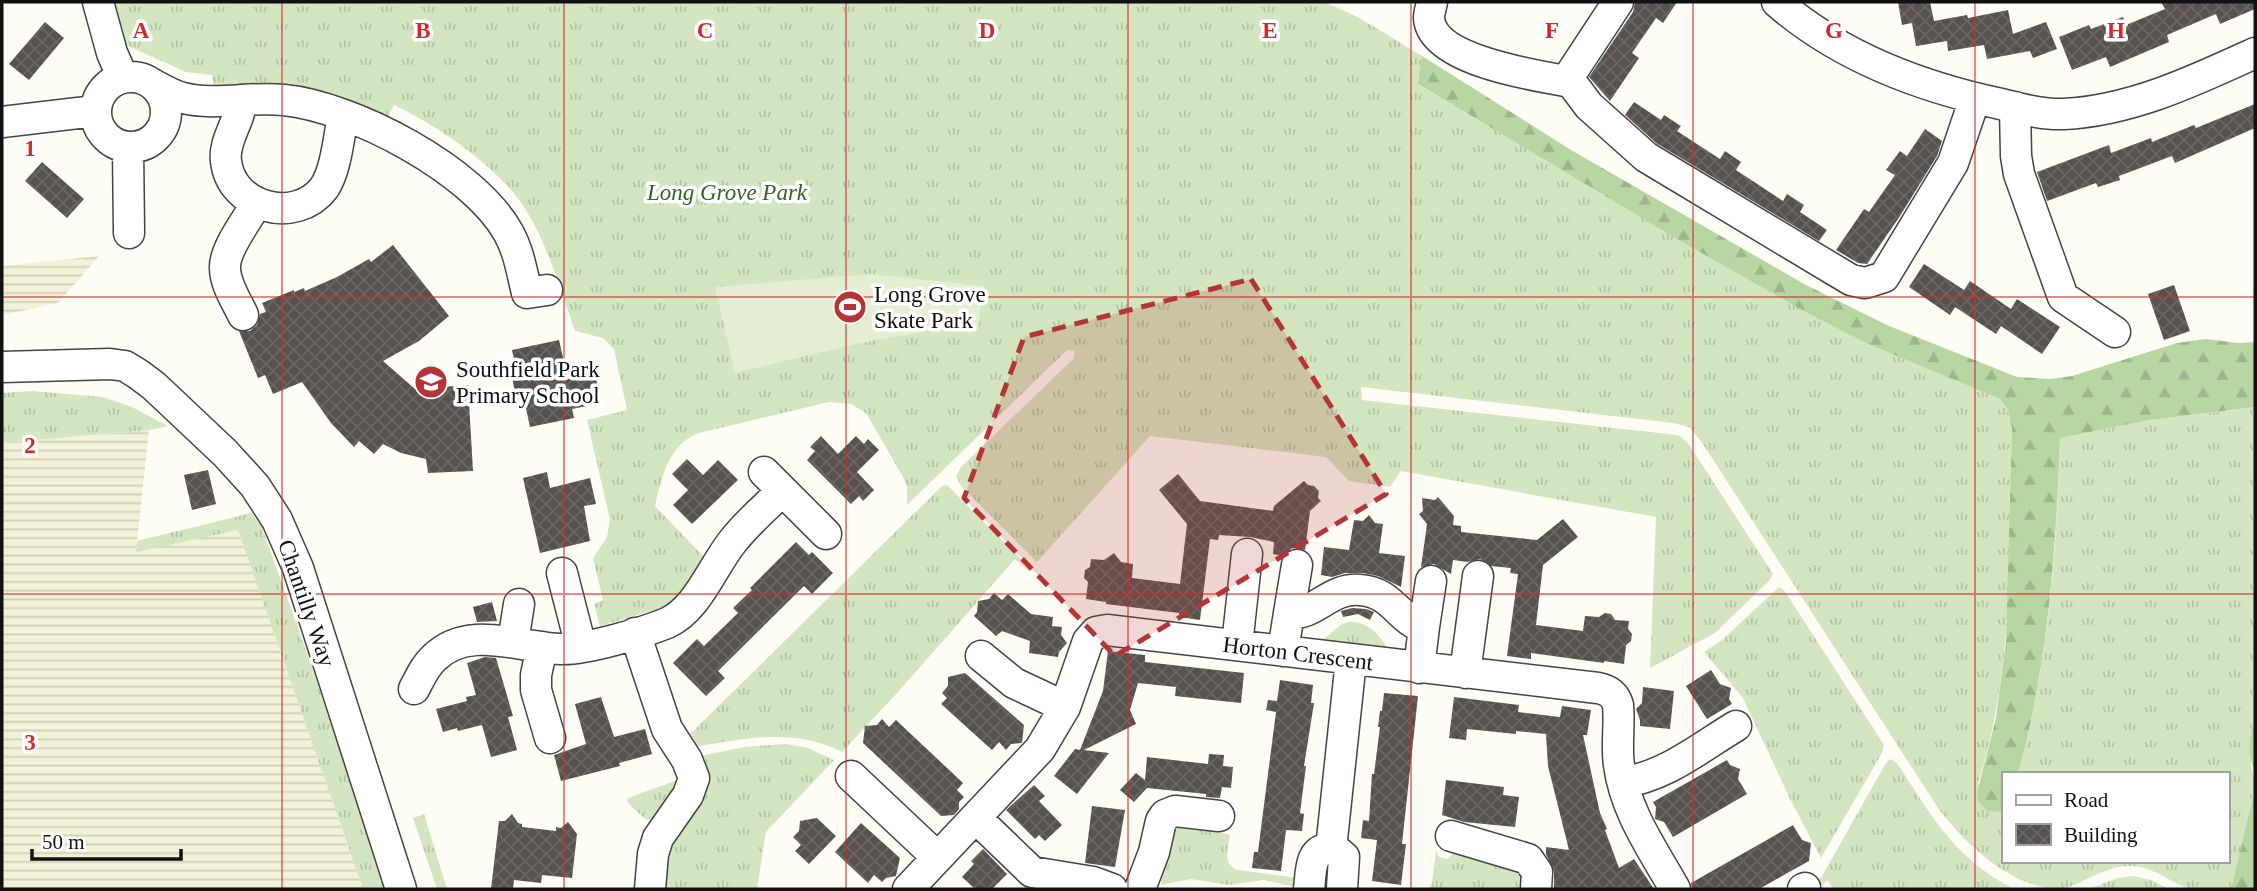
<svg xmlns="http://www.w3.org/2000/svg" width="2257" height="891" viewBox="0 0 2257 891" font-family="'Times New Roman',serif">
<defs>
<pattern id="farmland-rules" width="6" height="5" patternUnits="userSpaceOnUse" patternTransform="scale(1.75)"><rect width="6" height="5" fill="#f3f1d7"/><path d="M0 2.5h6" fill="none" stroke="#cfceb8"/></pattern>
<pattern id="grass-tufts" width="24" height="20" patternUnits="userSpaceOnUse" patternTransform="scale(1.75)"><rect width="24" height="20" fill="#d3e6c1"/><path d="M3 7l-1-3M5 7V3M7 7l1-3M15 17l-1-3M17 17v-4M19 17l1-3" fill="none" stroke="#b4c4a5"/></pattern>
<pattern id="forest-firs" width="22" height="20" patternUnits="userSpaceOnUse" patternTransform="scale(1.75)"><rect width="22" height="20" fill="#b7d6a1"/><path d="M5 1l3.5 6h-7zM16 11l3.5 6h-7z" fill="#9cb78a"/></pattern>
<pattern id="building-cross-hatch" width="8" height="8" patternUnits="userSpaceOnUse" patternTransform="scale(1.75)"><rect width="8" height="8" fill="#58524e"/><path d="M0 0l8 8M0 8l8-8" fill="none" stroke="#6b6663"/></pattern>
</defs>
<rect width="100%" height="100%" fill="#fefdf5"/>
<path fill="url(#farmland-rules)" d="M99 256 58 303 2 315V266Z
M149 430 136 551 238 530 363 889H2V443Z"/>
<path fill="url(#grass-tufts)" d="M115 2H1323C1358 14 1390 37 1422 56L1419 85 1769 291 1868 344 2000 399 2008 409 2012 429C2009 547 2015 669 1978 783L2001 813 2003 812V861H2227V774H2018C2048 665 2057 550 2060 438L2150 420 2255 407V716L2250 737 2251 765 2255 782 2251 808 2231 889C2218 889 2199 891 2188 888 2167 881 2152 865 2128 866 2106 866 2084 883 2062 889 2014 891 1963 842 1938 808L1701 441 1689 427 1673 423 1361 387 1362 400 1668 434 1680 436 1688 443 1773 574 1770 580 1715 633 1650 668 1656 517 1401 471 1390 487 1349 481 1326 457 1150 436 1037 562 961 486 956 476 961 467 1073 359 1075 351 1067 350 907 505V487L903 477 866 413 851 404 829 402 699 433C668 445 662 476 655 506L704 557 679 595 664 607 600 626 594 604 603 600 593 558 607 537 610 520 587 420 627 410 614 349 603 338 575 331C560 290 548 244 524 207 497 166 438 126 394 105L388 117 382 121 214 91 212 75 186 72 126 45Z
M31 391 103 397 132 407 168 426 149 430 2 443V393Z
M947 485 1031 569 1028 571 1015 559 898 692 842 752C795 728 746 738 696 747L687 737 942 486Z
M251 513 261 525 312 667 385 889H363L238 530 136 552 137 541Z
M1779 587 1784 590 1884 745 1882 753 1821 858 1790 799 1743 698 1704 652 1722 640Z
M1347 622C1367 620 1379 634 1388 649L1321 642 1339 626Z
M786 744 808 748 834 760 766 832 757 889H659L660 871 696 757 744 747Z
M1890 759 1897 763C1932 817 1955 859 2014 889H1833L1828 880 1817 889H1808L1822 876 1886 763Z
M675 781 677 783 674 788 651 820 645 819 627 802 628 798Z
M424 814 447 889H437L413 818Z
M1168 820 1230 835C1228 849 1222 864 1238 870L1297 878 1295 887 1264 880 1228 885 1191 879 1161 885Z
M1459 849 1522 864 1529 889H1429L1432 883 1436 851 1439 857 1447 859Z
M2133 876 2151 880 2169 889H2089L2117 878Z"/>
<path fill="url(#forest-firs)" d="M1422 56 1571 150 1806 285 1889 326 2017 377 2051 379 2072 376 2177 343 2206 339 2238 343 2255 342V407L2150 420 2060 438C2056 551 2048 665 2018 774H2003V812L1987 811 1978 801 1977 793 1996 718 2006 641 2012 429 2008 409 2000 399 1868 344 1804 311 1684 243 1418 84Z
M2255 716V889H2231L2254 793 2255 775 2249 752 2250 737Z"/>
<path fill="#e3eed2" d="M870 274 983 286 978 330 946 328 860 343 735 373 715 287Z"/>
<path fill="url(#building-cross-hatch)" d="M1635 2H1677L1663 23 1656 18 1632 53 1639 58 1610 101 1589 77 1633 12Z
M1898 2H1930L1934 21 1967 15 1968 18 2008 10 2013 34 2046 22 2057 49 2033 58 2030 51 1987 59 1984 45 1948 51 1947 41 1916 46 1912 23 1902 25Z
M2161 2H2255V9L2220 24 2216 14 2167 35 2169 42 2110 67 2106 57 2072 70 2059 37 2089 25 2091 29 2123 17 2126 25 2165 9Z
M45 22 64 38 29 80 9 64Z
M1634 102 1661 120 1664 115 1681 126 1677 131 1720 159 1725 151 1741 162 1736 170 1783 201 1787 194 1804 205 1800 212 1827 230 1819 241 1656 143 1625 115Z
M2255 104V128L2175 163 2172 156 2119 176 2120 180 2098 187 2096 183 2047 201 2037 172 2109 145 2111 153 2151 138 2152 142 2194 125 2196 128Z
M1925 129 1942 141 1937 156 1900 216 1867 264 1858 263 1836 250 1864 209 1869 212 1895 175 1886 170 1900 151 1907 156Z
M42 162 84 199 67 218 25 181Z
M393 245 449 316 419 341 383 361 415 389 468 385 473 471 428 473 426 459 401 453 383 444 374 454 359 441 354 447 331 423 302 382 273 394 265 375 258 378 239 331H250L257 325 260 314 266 312 262 303 294 290V292L304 288 305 291 337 277 369 259 371 262Z
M1924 264 1964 290 1970 281 2011 309 2017 299 2060 327 2042 354 2001 326 1996 334 1955 307 1950 315 1909 287Z
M2174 285 2190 331 2164 340 2148 294Z
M559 340 568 379 595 373 601 403 572 409 574 418 530 427 524 399 517 401 512 378 518 376 512 350Z
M821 436 838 454 856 436 864 444 868 439 879 450 857 472 874 490 863 501 859 496 851 504 807 460 815 451 810 447Z
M687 459 703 475 718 460 738 480 692 524 673 505 688 490 672 474Z
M208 470 216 504 192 510 184 475Z
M547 472 550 488 590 478 596 504 584 506 590 541 540 553 523 478Z
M1178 474 1200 501 1273 511 1274 506 1304 481 1308 485 1314 486 1319 491 1318 498 1321 501 1310 511 1305 550 1292 548 1283 556 1273 554 1274 542 1250 537 1219 535 1218 540 1210 539 1200 620 1179 617V613L1106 604V602L1086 599 1088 582 1084 578 1085 570 1090 567 1091 559 1104 560 1114 553 1121 562 1133 564 1132 578 1180 584 1187 524 1159 490Z
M1438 497 1454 516 1453 525 1461 526V532L1537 540 1563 519 1578 537 1543 565 1536 625 1583 631 1585 616 1599 617 1605 613 1611 614 1615 620 1629 621 1628 629 1632 634 1631 641 1626 645 1624 664 1604 661V663L1531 653V659L1507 656 1518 574 1510 573 1511 568 1491 566 1480 559 1468 562 1453 560 1451 574 1434 564 1421 567 1427 524 1419 514 1423 511 1422 498 1435 500Z
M1369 515 1375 523 1383 524 1379 553 1405 556 1401 587 1378 576 1363 573H1345L1332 577 1321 575 1324 547 1349 550 1354 520 1363 521Z
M796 542 809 555 812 552 833 573 812 594 804 586 718 671 725 678 706 696 673 663 697 639 704 646 738 613 733 608 752 590 750 588Z
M994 593 1002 600 1008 594 1031 614 1053 617 1052 626 1062 627 1061 635 1067 643 1059 652 1058 657 1029 653 1030 641 1002 631 996 636 974 616 977 612 978 601 989 599Z
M492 602 497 621 477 622 473 607Z
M1352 608 1366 609 1374 612 1370 620 1358 614 1343 617 1341 611Z
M1108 651 1145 655V662L1244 673 1241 703 1175 696 1176 687 1138 683 1130 710 1136 724 1084 750 1109 753 1077 794 1054 776 1075 749 1080 750 1103 691Z
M485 657 496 658 513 716 508 717 517 750 491 757 482 725 458 731 457 728 443 732 436 709 467 701 466 697 476 695 467 663Z
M1711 670 1720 684 1731 688 1729 699 1732 704 1707 719 1686 686Z
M965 673 1024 725 1022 743 1011 744 1006 750 999 742 992 750 941 704 947 698 942 693 948 686V677Z
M1280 680 1313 685 1311 703H1314L1304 766H1306L1300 813 1304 814 1302 831 1286 830 1281 871 1252 868 1254 852H1258L1261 828 1276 712 1266 710 1268 700 1277 701Z
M1643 687 1674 691 1670 729 1640 726V720L1636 709 1642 703Z
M1384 693 1418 696 1402 844H1406L1401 885 1372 881 1377 840 1361 838 1363 820 1369 821 1372 774H1374L1380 727H1378L1380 711H1382Z
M601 697 614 737 645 729 652 754 619 763 620 766 561 781 554 755 586 744 575 704Z
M1454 697 1519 705 1518 712 1560 717 1562 706 1591 710 1587 735H1583L1600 813 1607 829 1605 830 1619 868 1634 859 1654 889H1554V872L1546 854V847L1569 850 1548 766 1546 734 1516 731V734L1467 729 1466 740 1449 738Z
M882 719 889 727 896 720 963 783 957 790 964 797 959 802V809L954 815 941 816 863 743 865 726 877 725Z
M1209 754 1224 755 1223 766 1233 767 1231 788 1222 787 1220 798 1206 797V794L1147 788 1134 802 1120 790 1136 773 1145 780 1147 757 1208 764Z
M1727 760 1730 765 1740 769 1738 779 1747 794 1673 837 1664 822 1655 819 1656 807 1653 802Z
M1446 780 1504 787 1503 795 1519 797 1515 827 1464 822 1442 815Z
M1034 785 1045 796 1039 801 1062 825 1045 841 1039 835 1035 839 1006 810Z
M1092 806 1125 810 1115 867 1085 863Z
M512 814 518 823 522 824V827L556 831V827L561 828 568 822 577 834 572 878 542 875 541 883 514 880 513 889H491L499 821H505Z
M817 818 836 836 809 864 795 851 801 845 793 837 799 831 800 821Z
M861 823 900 858 896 876 886 878 882 882 874 875 868 883 835 852Z
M1793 825 1802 840 1811 843 1809 861 1759 889H1692L1691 883Z
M983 849 1007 874 992 889H975L962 877 974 864 971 861Z"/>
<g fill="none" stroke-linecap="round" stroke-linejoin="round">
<defs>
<path id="minor" d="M98 2 112 53 123 78
M1432 2C1431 7 1429 13 1429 18 1432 61 1538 76 1571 82L1589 106 1646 157 1851 280 1865 283 1884 277 1953 163 1975 98
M1777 2C1839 56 1921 87 2001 104 2021 109 2044 115 2064 114 2131 111 2196 80 2255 53
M96 112a35 35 0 1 1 70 0a35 35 0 1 1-70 0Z
M1566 81 1618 2
M149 82C160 88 171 95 183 98 216 106 251 96 284 100 354 107 473 170 508 232 519 251 522 273 527 293L547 290
M241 100C241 121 223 140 226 161 231 208 296 225 324 188 336 171 339 136 343 115
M2015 107 2016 156 2019 174 2063 297 2115 332
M2 122 95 111
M128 148 129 233
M243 315C236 300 225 284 225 268 224 249 248 219 257 203
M2 367 110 364 125 366 138 374 154 386 225 453 255 486 277 520 298 568 401 889
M764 472 826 534
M562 573 581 647
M1289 613 1297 565
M1424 627 1431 581
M635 633 667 729 687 760 694 778 688 795 658 838 653 854 650 889
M513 642 519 604
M1237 645 1247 554
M542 647 536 675V690L550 738
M1283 651 1289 613C1315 616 1330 587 1360 590 1393 592 1399 621 1424 627L1419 668
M981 656 1014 683 1065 707
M1465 673 1478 576
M414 689C420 678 425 666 434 658 469 623 522 649 563 649 589 649 642 633 667 623 698 609 712 567 733 541 747 523 766 507 782 491
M851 776 937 857
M1623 782C1663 778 1701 747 1736 726
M976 818 1032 872 1093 882 1112 889
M1451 836 1528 859 1537 872 1536 889
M1331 849 1351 660
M908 889 1040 749 1065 707 1088 641 1096 632 1107 630 1598 688C1609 690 1615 695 1618 705 1620 725 1616 745 1619 765 1625 811 1653 850 1675 889
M1140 889 1154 852 1161 821 1165 815 1175 811 1219 816
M1309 889C1311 876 1309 849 1328 849 1335 849 1339 852 1344 857L1342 889
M1803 889 1805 888"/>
</defs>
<use href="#minor" stroke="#444" stroke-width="33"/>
<use href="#minor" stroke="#fff" stroke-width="30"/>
</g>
<path fill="#b43536" fill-opacity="0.2" stroke="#b43536" stroke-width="5" stroke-dasharray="14 9" stroke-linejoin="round" d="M1251 279 1386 494 1115 656 964 498 1024 337Z"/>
<path fill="none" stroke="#d62828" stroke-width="2" stroke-opacity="0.55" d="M282 2V889M564 2V889M846 2V889M1128 2V889M1411 2V889M1693 2V889M1975 2V889M2 297H2255M2 594H2255"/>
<defs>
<symbol id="stadium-disc" viewBox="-11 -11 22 22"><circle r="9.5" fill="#b43536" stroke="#fff"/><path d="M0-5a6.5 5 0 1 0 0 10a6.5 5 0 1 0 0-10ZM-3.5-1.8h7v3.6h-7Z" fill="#fff"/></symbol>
<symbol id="school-disc" viewBox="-11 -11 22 22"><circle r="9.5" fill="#b43536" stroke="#fff"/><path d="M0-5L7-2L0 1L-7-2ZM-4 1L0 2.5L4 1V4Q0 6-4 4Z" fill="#fff"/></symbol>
</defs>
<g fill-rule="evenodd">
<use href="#stadium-disc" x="831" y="288" width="38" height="38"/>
<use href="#school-disc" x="412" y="363" width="38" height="38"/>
</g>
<g text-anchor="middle" stroke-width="7" stroke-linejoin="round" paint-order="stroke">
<g font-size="23" font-style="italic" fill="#306326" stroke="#fff">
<text x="727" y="200">Long Grove Park</text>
</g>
<g font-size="23" fill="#111" stroke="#fff" text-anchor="start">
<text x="874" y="302">Long Grove<tspan x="874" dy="26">Skate Park</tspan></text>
<text x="456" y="377">Southfield Park<tspan x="456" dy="26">Primary School</tspan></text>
</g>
<g font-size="23" fill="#111" stroke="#fff">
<text transform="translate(307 603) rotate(71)" y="8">Chantilly Way</text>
<text transform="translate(1298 653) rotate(7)" y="8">Horton Crescent</text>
</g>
</g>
<g font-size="23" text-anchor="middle" font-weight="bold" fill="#d62828" stroke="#fff" stroke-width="7" stroke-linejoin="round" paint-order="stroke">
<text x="141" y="38">A</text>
<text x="423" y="38">B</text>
<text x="705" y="38">C</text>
<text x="987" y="38">D</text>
<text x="1270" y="38">E</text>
<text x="1552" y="38">F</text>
<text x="1834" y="38">G</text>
<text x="2116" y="38">H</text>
<text x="30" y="156">1</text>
<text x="30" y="453">2</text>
<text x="30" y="750">3</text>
</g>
<rect width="2257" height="891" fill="none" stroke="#111111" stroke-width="7"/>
<rect x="2002" y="772" width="228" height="91" fill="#ffffff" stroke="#a0a0a0" stroke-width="2"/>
<rect x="2016" y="795" width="35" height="10" fill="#ffffff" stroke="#a0a0a0" stroke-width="2"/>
<text x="2064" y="807" font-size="21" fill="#111111">Road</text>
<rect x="2016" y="824" width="35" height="21" fill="url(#building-cross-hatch)" stroke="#a0a0a0" stroke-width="2"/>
<text x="2064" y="842" font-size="21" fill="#111111">Building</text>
<path d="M32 849v10h149v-10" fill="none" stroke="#111111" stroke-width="3.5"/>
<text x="42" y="849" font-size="21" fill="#111111" stroke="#ffffff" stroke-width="5" paint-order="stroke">50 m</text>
</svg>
